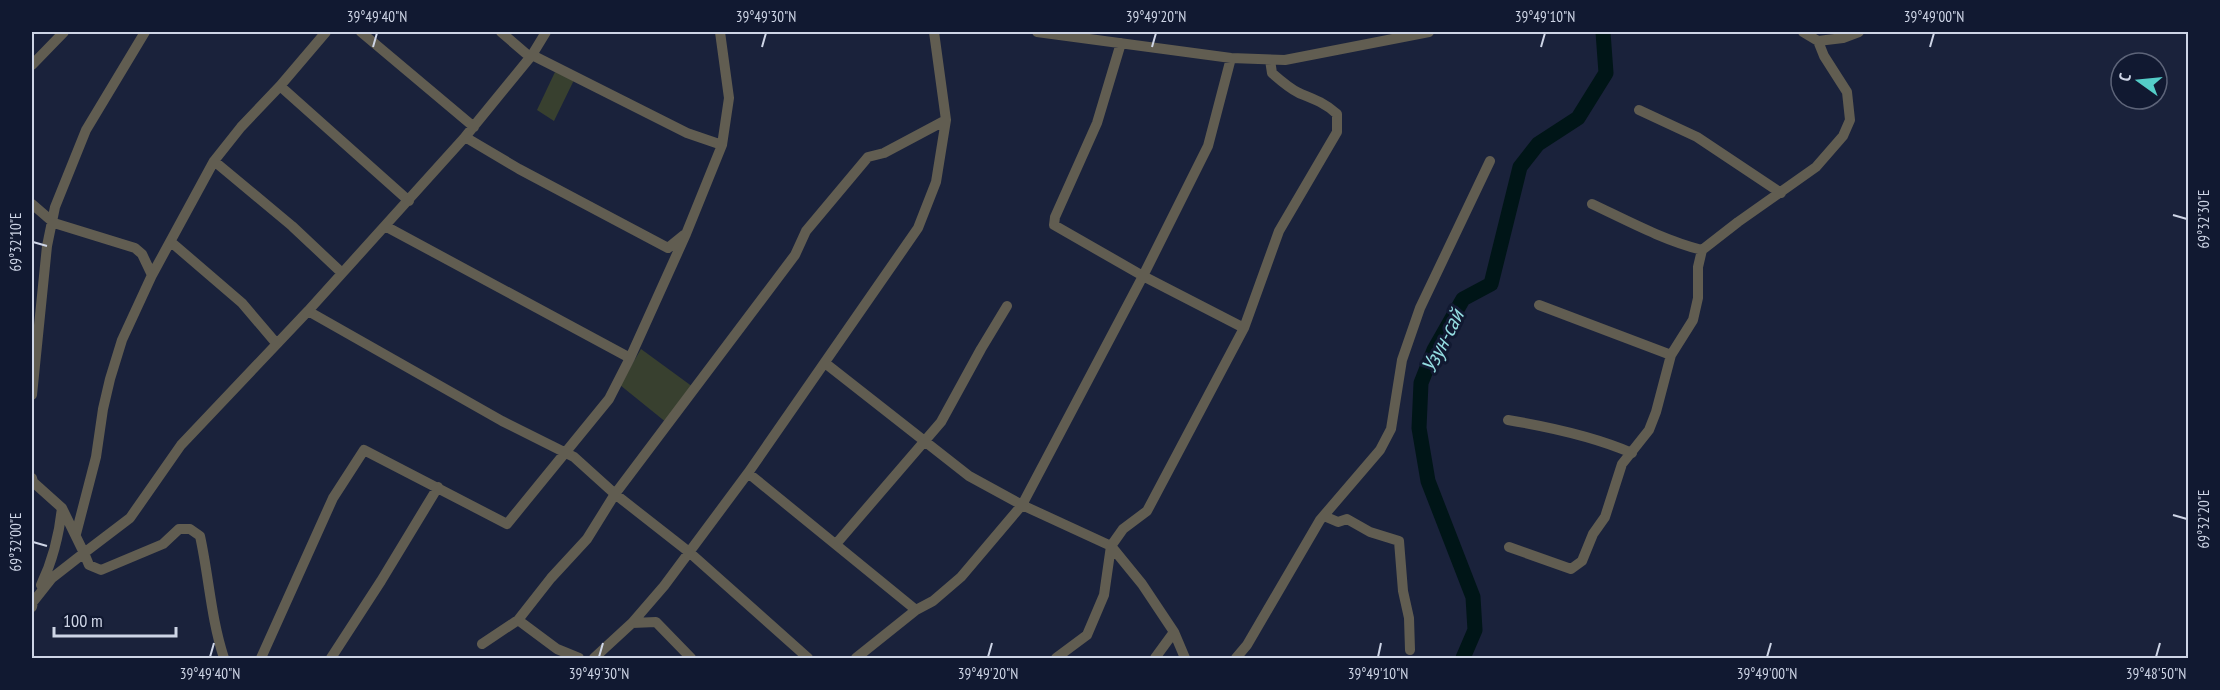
<svg xmlns="http://www.w3.org/2000/svg" width="2220" height="690" viewBox="0 0 2220 690" font-family="'PT Sans Narrow',sans-serif">
<rect width="100%" height="100%" fill="#1a223b"/>
<path fill="#38402f" d="M555 72 574 80 554 121 537 110Z
M641 349 693 387 667 423 620 385Z"/>
<g fill="none" stroke-linecap="round" stroke-linejoin="round">
<path stroke="#001517" stroke-width="15" d="M1463 658 1475 630 1473 597 1428 481 1419 428 1421 383 1434 350 1463 299 1491 284 1520 167 1538 144 1578 118 1606 73 1603 32"/>
<path stroke="#615d51" stroke-width="10" d="M361 32 474 127
M501 32 530 57
M1037 32 1231 58 1285 60 1429 32
M1803 32 1818 41 1843 38 1859 32
M1121 43 1097 123 1055 217 1054 225 1143 276 1244 328
M532 55 687 133 722 145
M32 65 64 32
M280 86 409 201
M1639 110 1697 137 1781 193
M465 137 519 169 668 248 684 235
M214 161 292 226 342 273
M32 204 54 223 135 248 142 254 152 275
M1592 204C1628 221 1663 240 1702 250
M385 226 630 358
M171 242 242 303 276 343
M1539 305 1671 355
M308 311 502 421 574 457 615 494 689 552 808 658
M825 363 969 476 1022 505 1111 546 1142 584 1174 632 1185 658
M32 395 47 246 55 207 86 130 145 32
M1508 420C1550 427 1593 436 1632 453
M748 473 916 610
M32 478 33 482 62 508 84 553 130 518 181 445 308 311 465 137 532 55 546 32
M1324 516 1338 522 1347 519 1370 532 1399 541 1403 591 1409 618 1410 650
M76 534 96 457 103 409 110 379 122 340 152 275 214 161 241 127 280 86 326 32
M836 544 941 422 981 349 1007 306
M1509 547 1571 569 1582 561 1593 534 1605 517 1622 464 1649 430 1656 412 1671 355 1693 320 1698 298V267L1702 250 1738 222 1816 167 1843 136 1850 120 1847 92 1824 56 1818 41
M41 585C53 560 59 536 62 508
M32 607 33 602 52 578 84 553 89 565 101 570 163 544 179 529H190L200 536C209 577 211 619 224 658
M518 620 557 649 579 658
M632 623 664 586 748 473 918 228 936 182 946 120 934 32
M482 644 518 620 551 578 587 539 615 494 795 255 806 231 868 157 884 153 946 120
M261 658 333 498 364 450 507 524 609 399 630 358 686 234 722 145 729 98 720 32
M331 658 381 581 438 487
M594 658 632 623 656 622 691 658
M856 658 916 610 933 601 961 577 1022 505 1143 276 1208 146 1231 58
M1056 658 1087 635 1104 595 1111 546 1123 529 1147 511 1244 328 1279 231 1337 132V114C1325 103 1314 99 1299 93 1289 88 1280 80 1272 73L1270 60
M1155 658 1174 632
M1236 658 1247 645 1320 520 1380 450 1391 429 1402 360 1420 308 1490 161"/>
</g>
<path fill="none" stroke="#ced5e6" stroke-width="2" d="M373 47 377 33M762 47 766 33M1152 47 1156 33M1541 47 1545 33M1930 47 1934 33M2173 215 2187 219M33 242 47 246M2173 515 2187 519M33 542 47 546M210 657 214 643M599 657 603 643M988 657 992 643M1378 657 1381 643M1767 657 1771 643M2156 657 2160 643"/>
<g text-anchor="middle" stroke-width="6" stroke-linejoin="round" paint-order="stroke">
<g font-size="22" font-style="italic" fill="#94dde1" stroke="#111931">
<text transform="translate(1442 341) rotate(-63)" y="8">Узун-сай</text>
</g>
</g>
<rect width="2220" height="690" fill="none" stroke="#111931" stroke-width="66"/>
<g transform="translate(2139 81) rotate(285)"><circle r="28" fill="#111931" stroke="#5d6479" stroke-width="1.5"/>
<path d="M0-4.5L10 22L0 15L-10 22Z" fill="#54cdc8"/>
<text y="-9" font-size="16" font-weight="bold" text-anchor="middle" fill="#ced5e6">С</text>
</g>
<path d="M54 627v9h122v-9" fill="none" stroke="#ced5e6" stroke-width="3"/>
<text x="63" y="627" font-size="18" fill="#ced5e6" stroke="#111931" stroke-width="4.5" paint-order="stroke">100 m</text>
<rect x="33" y="33" width="2154" height="624" fill="none" stroke="#ced5e6" stroke-width="2"/>
<g font-size="15" text-anchor="middle" fill="#ced5e6">
<text x="377" y="22">39°49'40"N</text>
<text x="766" y="22">39°49'30"N</text>
<text x="1156" y="22">39°49'20"N</text>
<text x="1545" y="22">39°49'10"N</text>
<text x="1934" y="22">39°49'00"N</text>
<text transform="translate(2204 219) rotate(-90)" y="5">69°32'30"E</text>
<text transform="translate(16 242) rotate(-90)" y="5">69°32'10"E</text>
<text transform="translate(2204 519) rotate(-90)" y="5">69°32'20"E</text>
<text transform="translate(16 542) rotate(-90)" y="5">69°32'00"E</text>
<text x="210" y="679">39°49'40"N</text>
<text x="599" y="679">39°49'30"N</text>
<text x="988" y="679">39°49'20"N</text>
<text x="1378" y="679">39°49'10"N</text>
<text x="1767" y="679">39°49'00"N</text>
<text x="2156" y="679">39°48'50"N</text>
</g>
</svg>
